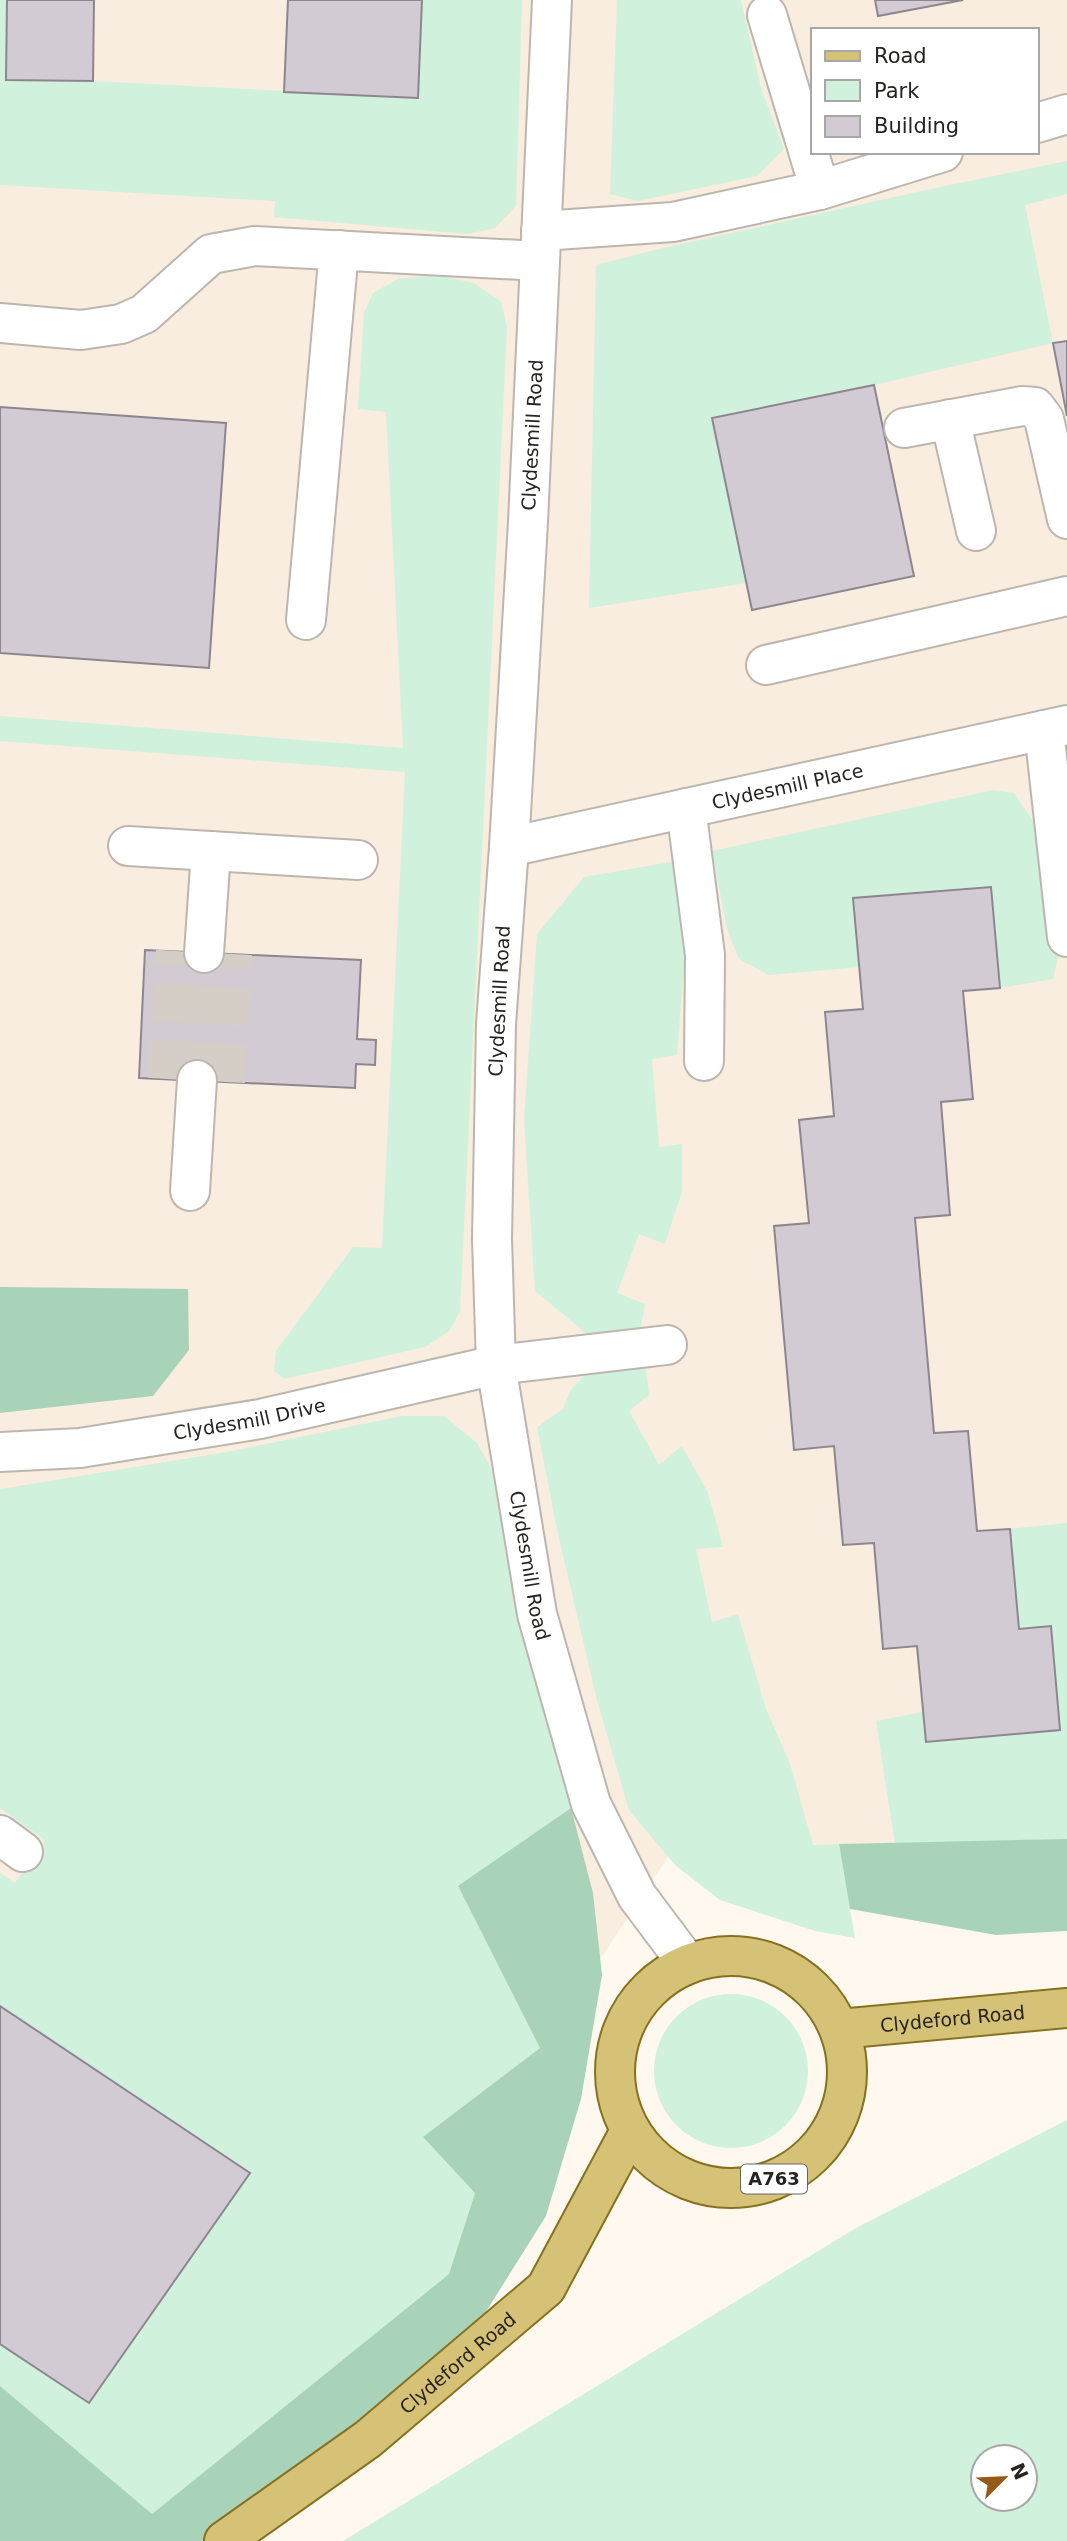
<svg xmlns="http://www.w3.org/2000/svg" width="1067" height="2541" viewBox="0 0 1067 2541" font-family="'DejaVu Sans',sans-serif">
<rect width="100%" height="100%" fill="#fff8ef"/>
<path fill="#f8edde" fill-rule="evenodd" d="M0 0H1067V1840L669 1855 547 2039 452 2270 147 2514 0 2388ZM813 30H1037V152H813Z"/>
<path fill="#d0f1dc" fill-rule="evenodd" d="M0 0H7L6 79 93 81 418 98 422 0H522L516 206 495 228 467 234 274 217 275 201 0 185Z
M617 0H741L761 88 784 149 757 176 638 201 610 194Z
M1067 161V194L1025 205 1053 343 874 385 712 418 746 583 589 608 596 265 654 250 926 190Z
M436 275 474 283 501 302 507 327 460 1311 449 1331 425 1347 284 1379 274 1371 276 1351 353 1247 382 1248 405 772 0 741V716L403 748 386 412 358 409 364 313 373 293 398 279Z
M994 790 1014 793 1035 824 1061 943 1053 979 1000 988 990 887 853 898 859 967 769 975 739 959 727 929 712 851Z
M671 862 679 877 687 924 677 1055 652 1059 659 1147 682 1144V1192L665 1244 639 1234 617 1293 645 1304 639 1337 592 1338 535 1291 524 1119 537 934 584 877Z
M645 1363 649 1395 629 1411 659 1465 682 1446 708 1493 723 1547 696 1549 712 1622 738 1614 766 1709 790 1764 813 1845 839 1844 855 1938 815 1931 720 1900 675 1865 629 1810 597 1700 558 1534 537 1427 563 1409 570 1391 591 1368Z
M402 1416H444L477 1443 491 1468 512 1577 571 1808 458 1887 540 2048 423 2137 475 2193 449 2274 151 2515 0 2386V1873L15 1883 45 1840 0 1808V1489L227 1452Z
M1067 1523V1839L895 1844 876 1721 923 1712 926 1742 1060 1730 1051 1627 1019 1629 1010 1529Z
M654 2071a77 77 0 1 1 154 0a77 77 0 1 1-154 0Z
M1067 2120V2541H343L856 2228ZM983 2457H1025V2499H983Z"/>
<path fill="#a9d3b9" d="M0 1287 188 1289 189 1350 153 1396 0 1413Z
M571 1808 593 1893 602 1975 581 2099 546 2216 482 2318 387 2407 202 2541H0V2386L152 2514 449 2274 475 2193 423 2137 540 2048 458 1886Z
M1067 1839V1931L996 1935 850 1909 839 1844Z"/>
<path fill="#d3cbd3" stroke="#8d868e" stroke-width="2" d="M7 0H94L93 81 6 80Z
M288 0H422L418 98 284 92Z
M875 0H963L878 16Z
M1067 341V416L1053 343Z
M874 385 914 576 752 610 712 418Z
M0 407 226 423 209 668 0 653Z
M991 887 1000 988 963 991 973 1099 941 1102 950 1215 915 1218 934 1433 968 1431 977 1531 1010 1529 1019 1629 1051 1626 1060 1730 926 1742 917 1646 883 1649 874 1543 843 1545 834 1446 794 1450 774 1226 809 1223 799 1120 834 1116 825 1012 863 1009 853 898Z
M145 950 361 960 357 1039 376 1040 375 1065 356 1064 355 1088 139 1078Z
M0 2006 250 2173 89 2403 0 2344Z"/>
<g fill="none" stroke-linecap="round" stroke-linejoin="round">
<path stroke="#d4cec6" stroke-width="38" stroke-dasharray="38 19" stroke-linecap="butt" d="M167 1079 175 951
M197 1080 204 953
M226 1082 233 954"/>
<defs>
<g id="minor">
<path id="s1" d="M552 0 528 522 509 847 496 1024 492 1239 496 1365 537 1614 591 1804 637 1896 688 1964"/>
<path d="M1037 123 1067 114"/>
<path d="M820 190 943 152"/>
<path d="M541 231 673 222 820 190 767 15"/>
<path d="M0 323 81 330 121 324 144 314 211 254 255 246 540 261"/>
<path d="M950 419 976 531"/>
<path d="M904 428 1022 406 1035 407 1044 419 1067 519"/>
<path d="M306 620 339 250"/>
<path d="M766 665 1067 596"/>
<path d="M1044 730 1067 937"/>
<path d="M686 808 705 955 704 1061"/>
<path d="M128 846 358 860"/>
<path id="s2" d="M509 847 1067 725"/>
<path d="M204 953 211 851"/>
<path d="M190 1191 197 1080"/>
<path id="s3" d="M0 1452 80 1448 260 1419 496 1365 667 1345"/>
<path d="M0 1835 23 1852"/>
</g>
<g id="major">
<circle cx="731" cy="2072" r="116"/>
<path id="s4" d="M839 2029 1067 2008"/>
<path id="s5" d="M224 2541 368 2439 546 2288 630 2131"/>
</g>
</defs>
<use href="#minor" stroke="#bdb6ae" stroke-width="42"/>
<use href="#major" stroke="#86711e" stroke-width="42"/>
<use href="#minor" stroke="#fff" stroke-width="38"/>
<use href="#major" stroke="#d5c277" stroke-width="38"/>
</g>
<g text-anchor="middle" stroke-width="5" stroke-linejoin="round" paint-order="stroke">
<rect fill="#fff" stroke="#676664" stroke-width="2" x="741" y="2164.5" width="66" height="29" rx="5"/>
<g font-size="18" font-weight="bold" fill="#262421">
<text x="774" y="2185">A763</text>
</g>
<g font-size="19" fill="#262421" stroke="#fff">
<text transform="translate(532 435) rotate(-87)" y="7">Clydesmill Road</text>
<text dy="7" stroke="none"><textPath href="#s2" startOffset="285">Clydesmill Place</textPath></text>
<text transform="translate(499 1001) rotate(-87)" y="7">Clydesmill Road</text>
<text dy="7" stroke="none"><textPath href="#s3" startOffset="252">Clydesmill Drive</textPath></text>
<text dy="7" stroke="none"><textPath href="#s1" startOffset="1570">Clydesmill Road</textPath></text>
<text dy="7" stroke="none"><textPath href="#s4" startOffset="114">Clydeford Road</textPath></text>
<text dy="7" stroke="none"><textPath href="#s5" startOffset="294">Clydeford Road</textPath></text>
</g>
</g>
<rect x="811" y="28" width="228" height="126" fill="#ffffff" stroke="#a8a7a6" stroke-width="2"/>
<rect x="825" y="51" width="35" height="10" fill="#d5c277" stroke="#a8a7a6" stroke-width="2"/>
<text x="874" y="63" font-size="21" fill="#262421">Road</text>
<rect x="825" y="80" width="35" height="21" fill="#d0f1dc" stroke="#a8a7a6" stroke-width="2"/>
<text x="874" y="98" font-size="21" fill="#262421">Park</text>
<rect x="825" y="116" width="35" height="21" fill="#d3cbd3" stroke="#a8a7a6" stroke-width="2"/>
<text x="874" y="133" font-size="21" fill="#262421">Building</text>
<g transform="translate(1004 2478) rotate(66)"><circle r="33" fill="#ffffff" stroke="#a8a7a6" stroke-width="2"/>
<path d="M0-5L12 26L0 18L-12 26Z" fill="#945a17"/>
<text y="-10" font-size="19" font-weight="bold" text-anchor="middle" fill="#262421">N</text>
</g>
</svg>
